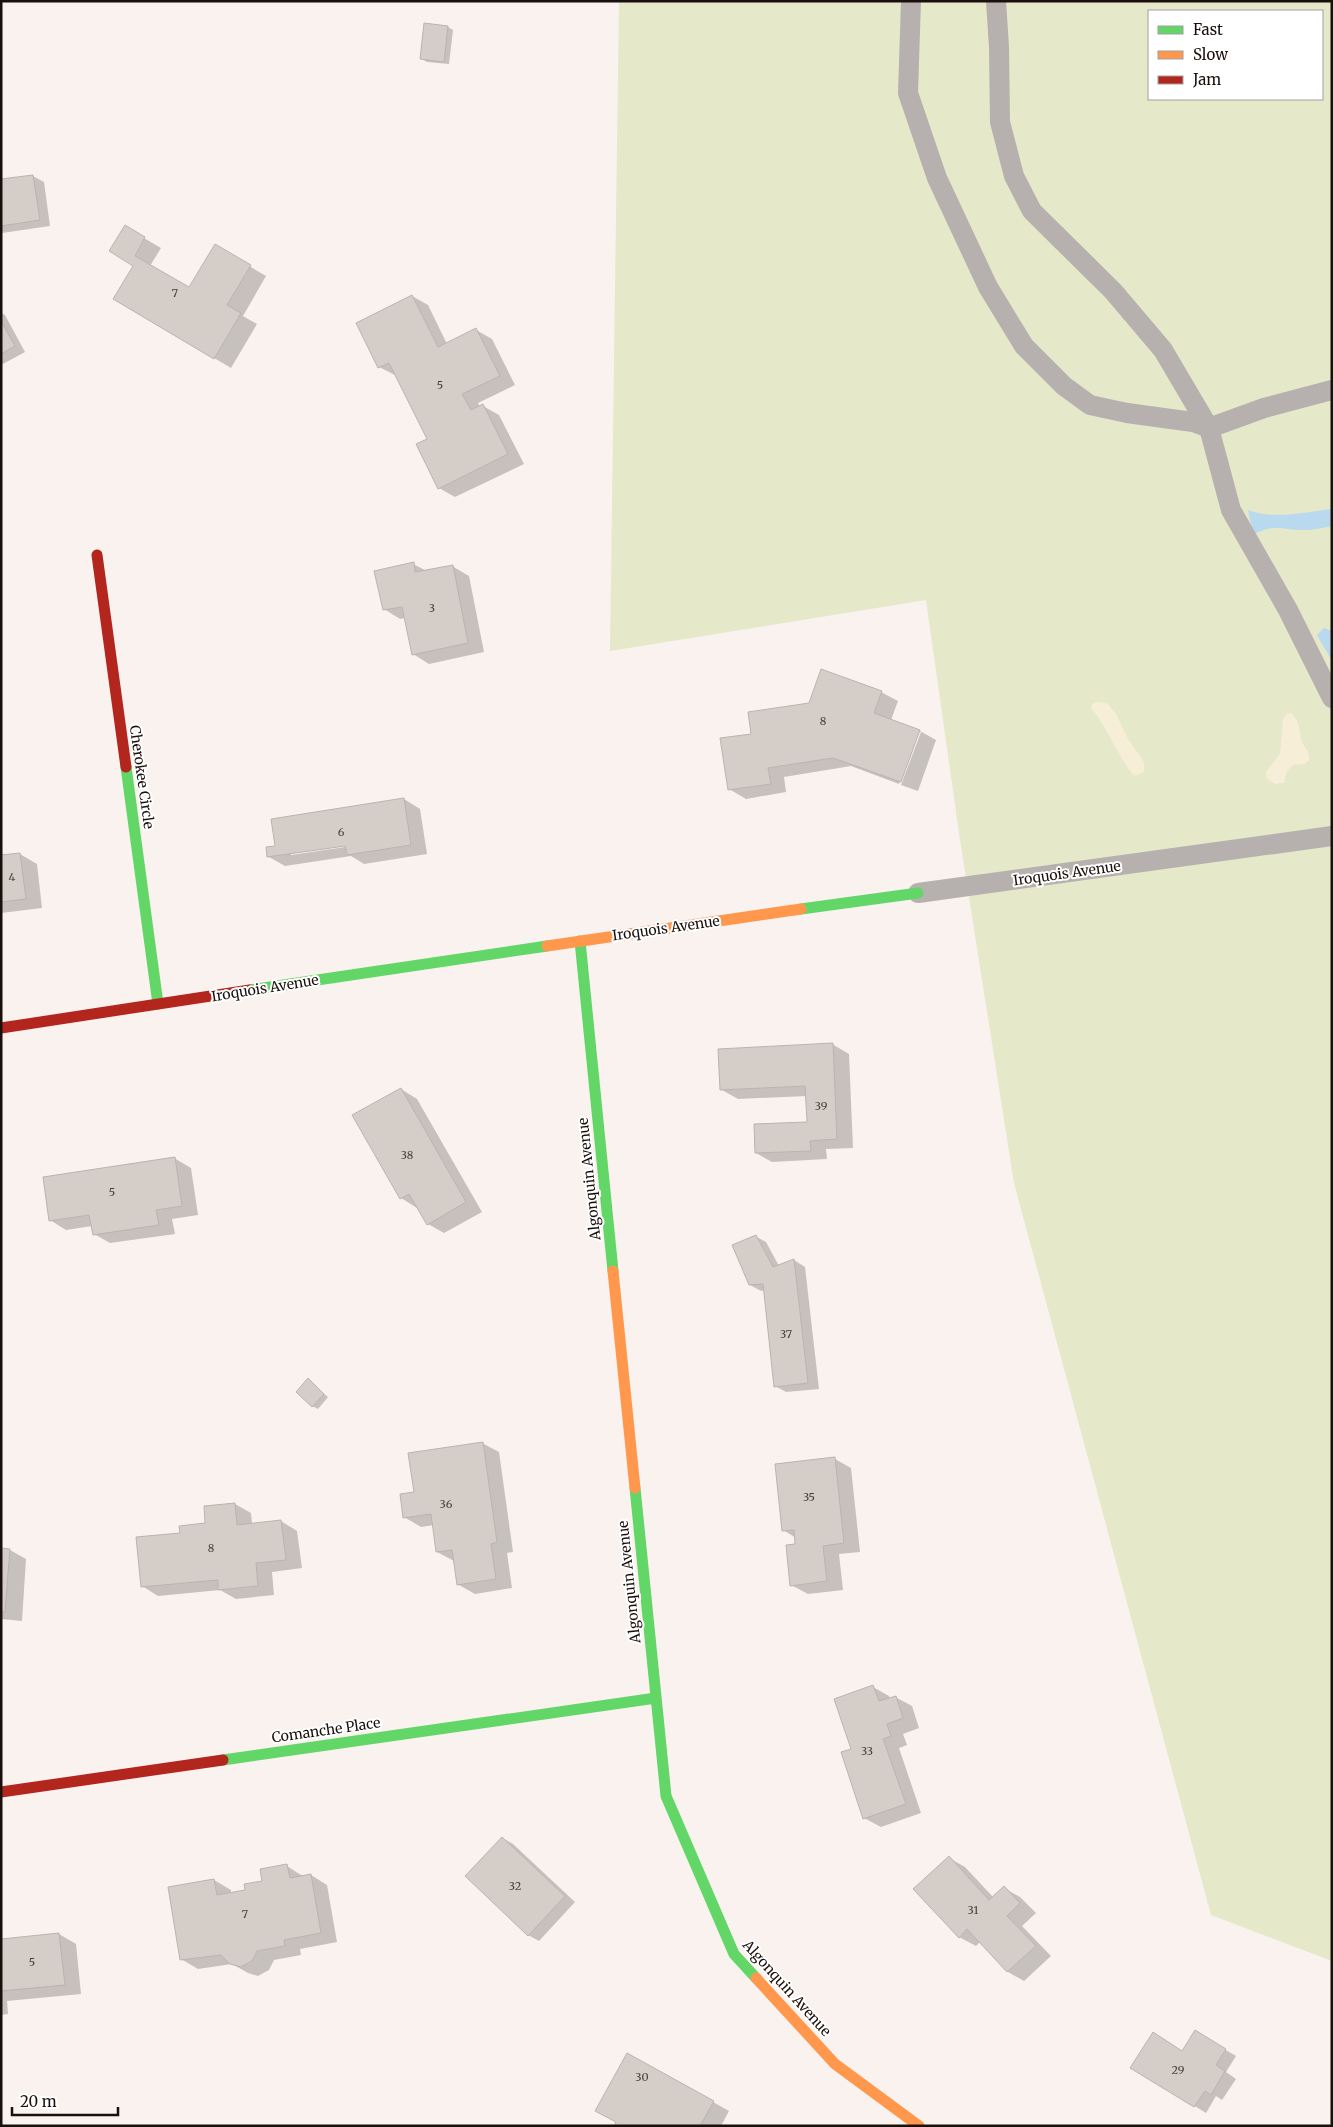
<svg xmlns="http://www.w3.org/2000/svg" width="1333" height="2127" viewBox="0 0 1333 2127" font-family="Merriweather,serif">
<rect width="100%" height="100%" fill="#f9f2ee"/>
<path fill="#e5e8c9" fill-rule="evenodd" d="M619 1H1332V1961L1211 1915 1014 1183 960 840 926 600 610 651ZM1149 11H1322V99H1149Z"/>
<path fill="#f6eed7" d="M1096 702 1107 703 1116 714 1128 739 1144 762V772L1135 776C1125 770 1104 721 1091 708L1092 704Z
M1290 713C1300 718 1299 733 1302 742 1305 749 1310 751 1309 760L1305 764 1293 765 1287 771 1284 783 1275 784 1267 779 1266 772 1280 754 1283 720 1286 714Z"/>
<path fill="#b9d9ef" d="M1332 509V526C1322 528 1314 530 1304 530 1283 530 1273 523 1253 535L1248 510C1275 520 1304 512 1332 509Z
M1324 628 1332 631V661L1317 635Z"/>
<path fill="#0003" fill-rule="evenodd" d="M425 25 448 27 453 30 449 64 427 62 422 59Z
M33 176 44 182 50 226 2 233 1 180Z
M125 227 161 248 150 266 190 289 215 246 266 276 243 316 257 324 231 368 115 299 135 265Z
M412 296 428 305 447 344 476 330 492 339 515 385 478 403 480 407 483 406 499 415 524 464 455 497 439 488 429 439 397 376 379 367Z
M1 313 5 315 25 352 1 365Z
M413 564 427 571 452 566 469 576 484 652 429 664 413 654 405 618 400 619 384 609Z
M881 692 898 701 891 720 920 731 936 740 918 791 901 785 921 732H918L899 784 851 766 784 777 786 792 746 799 729 789 753 735Z
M404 799 420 809 427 854 364 864 351 856 285 866 269 857 276 847ZM351 844 352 846 291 855V853Z
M20 854 37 864 42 908 1 913V856Z
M832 1044 849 1054 853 1148 826 1149 827 1159 772 1162 756 1153 808 1123 807 1096 738 1099 722 1090Z
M401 1089 417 1099 482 1212 444 1233 428 1224 417 1208 401 1198Z
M174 1158 191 1168 198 1215 172 1219 175 1234 110 1243 94 1234 92 1226 66 1230 50 1220Z
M755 1236 766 1242 779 1266 794 1260 805 1267 819 1389 786 1392 775 1386 765 1290 761 1291 750 1285Z
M308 1380 328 1397 318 1409 312 1406Z
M482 1443 499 1452 513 1552 507 1553 512 1588 475 1594 459 1585 454 1561 437 1552 434 1525 421 1527 404 1517 416 1493Z
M835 1459 851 1468 860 1552 839 1554 843 1590 808 1594 791 1585 796 1538 783 1530Z
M235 1504 251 1513 252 1524 281 1521 297 1531 302 1568 272 1572 274 1595 236 1599 220 1590 158 1596 142 1586 181 1534 207 1524Z
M1 1549 10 1550 26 1559 22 1621 1 1619Z
M873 1687 889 1696 890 1699 895 1697 912 1706 919 1728 903 1734 907 1745 899 1748 921 1813 881 1827 864 1818 853 1750Z
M502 1838 513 1844 575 1902 539 1941 528 1935Z
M949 1858 965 1867 994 1898 1004 1888 1020 1897 1036 1913 1022 1926 1051 1956 1024 1981 1008 1972 980 1942 976 1946 959 1937Z
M287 1866 304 1877 311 1875 327 1885 337 1942 300 1949 301 1955 274 1960 269 1970 258 1976 248 1973 232 1964 198 1969 181 1959 214 1880 231 1890V1894L247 1891Z
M59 1934 76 1944 81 1994 7 2001 8 2014 1 2015V1940Z
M1195 2032 1236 2056 1226 2072 1236 2079 1222 2100 1216 2096 1206 2113 1132 2067 1183 2052Z
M713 2102 729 2111 721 2126H616L618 2122Z"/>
<path fill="#d5cec8" stroke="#bbb4ae" d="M424 23 448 26 444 62 420 59Z
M33 175 40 220 1 226V179Z
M125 225 145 237 135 256 189 287 215 244 251 265 227 305 241 313 214 359 113 299 133 266 109 251Z
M412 295 438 347 476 328 500 376 462 394 471 410 483 404 508 454 438 489 416 444 427 439 389 363 378 368 356 323Z
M1 321 15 346 1 354Z
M414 562 415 572 453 565 468 643 412 655 402 607 383 610 374 571Z
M821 669 882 691 874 713 920 730 901 782 833 758 768 768 771 784 728 790 720 738 751 734 748 712 809 703Z
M404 798 411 845 347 855 345 846 267 857 266 847 275 846 271 819Z
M20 853 26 899 1 902V855Z
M833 1043 837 1139 810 1141 811 1151 755 1153 754 1124 807 1122 805 1086 720 1090 718 1049Z
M401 1088 466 1202 427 1225 409 1194 400 1199 352 1115Z
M175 1157 182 1206 156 1210 159 1225 93 1235 89 1215 49 1221 43 1177Z
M756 1235 773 1267 794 1259 808 1383 774 1387 763 1284 749 1285 732 1245Z
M308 1378 324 1394 312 1407 296 1392Z
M483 1442 497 1542 491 1544 496 1579 457 1585 452 1550 436 1552 431 1514 403 1518 400 1494 414 1492 408 1453Z
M835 1457 844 1543 823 1546 827 1581 790 1586 786 1545 795 1544 794 1530 782 1531 775 1464Z
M235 1503 237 1525 281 1520 286 1560 256 1563 258 1586 218 1590V1580L141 1587 136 1537 180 1533 179 1526 205 1523 204 1506Z
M1 1548 10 1549 5 1612H1Z
M873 1685 879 1701 896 1696 903 1718 887 1724 891 1736 883 1739 906 1804 863 1819 841 1752 851 1749 834 1699Z
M502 1837 565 1896 528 1936 465 1876Z
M949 1856 989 1900 1004 1886 1020 1903 1007 1916 1036 1946 1007 1972 967 1929 959 1938 913 1889Z
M287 1864 290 1878 311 1874 321 1933 284 1940 285 1946 257 1951 252 1961 241 1967 230 1964 221 1955 180 1960 168 1887 214 1879 217 1895 245 1890 244 1884 262 1881 260 1869Z
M59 1933 65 1985 1 1991V1939Z
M1195 2030 1226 2049 1216 2065 1225 2071 1211 2095 1205 2091 1194 2107 1130 2068 1153 2032 1182 2051Z
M627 2053 714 2101 700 2126H614L616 2122 595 2111Z"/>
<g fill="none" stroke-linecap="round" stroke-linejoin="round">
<path stroke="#b6b1af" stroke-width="20" d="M911 1 908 93 937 178 988 287 1024 346 1064 386 1090 405 1127 413 1193 422 1209 428
M996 1 999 47 1000 122 1014 176 1032 211 1113 291 1163 350 1209 428
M1332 390 1264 408 1209 428 1231 510 1288 610 1332 698
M918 893 1332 836"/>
<path stroke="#63d668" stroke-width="11" d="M126 767 158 1004
M801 909 918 893
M580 941 613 1271
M250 990 547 946
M635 1488 666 1796 734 1954 756 1978
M223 1760 656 1698"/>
<path stroke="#ff974d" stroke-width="11" d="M547 946 801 909
M613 1271 635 1488
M756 1978 835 2064 919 2126"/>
<path stroke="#b3261e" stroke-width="11" d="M97 555 126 767
M1 1028 250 990
M1 1792 223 1760"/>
</g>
<g text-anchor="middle" stroke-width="4" stroke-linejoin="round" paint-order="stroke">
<g font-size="11" fill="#49403a">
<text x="175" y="297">7</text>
<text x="440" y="389">5</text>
<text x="432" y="612">3</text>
<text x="823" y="725">8</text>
<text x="341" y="836">6</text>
<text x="12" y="881">4</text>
<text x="821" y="1110">39</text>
<text x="407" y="1159">38</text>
<text x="112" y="1196">5</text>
<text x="786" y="1338">37</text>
<text x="809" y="1501">35</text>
<text x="446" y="1508">36</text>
<text x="211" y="1552">8</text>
<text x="867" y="1755">33</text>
<text x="515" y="1890">32</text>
<text x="973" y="1914">31</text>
<text x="245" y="1918">7</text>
<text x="32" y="1966">5</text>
<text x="1178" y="2074">29</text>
<text x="642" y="2081">30</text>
</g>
<g font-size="14" fill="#1a100b" stroke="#fff">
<text transform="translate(142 777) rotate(82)" y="5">Cherokee Circle</text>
<text transform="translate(1067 873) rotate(-8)" y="5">Iroquois Avenue</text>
<text transform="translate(666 928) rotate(-8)" y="5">Iroquois Avenue</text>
<text transform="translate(265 988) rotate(-9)" y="5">Iroquois Avenue</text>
<text transform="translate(589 1179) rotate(-96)" y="5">Algonquin Avenue</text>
<text transform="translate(629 1582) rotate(-96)" y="5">Algonquin Avenue</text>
<text transform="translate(326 1730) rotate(-8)" y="5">Comanche Place</text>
<text transform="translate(787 1988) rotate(48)" y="5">Algonquin Avenue</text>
</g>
</g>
<rect width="1333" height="2127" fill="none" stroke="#1a100b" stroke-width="5"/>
<rect x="1148" y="10" width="175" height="90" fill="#ffffff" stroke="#a39f9d"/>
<rect x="1158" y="26" width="25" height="8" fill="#63d668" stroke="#a39f9d"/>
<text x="1193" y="35" font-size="15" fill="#1a100b">Fast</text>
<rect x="1158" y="51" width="25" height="8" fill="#ff974d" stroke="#a39f9d"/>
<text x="1193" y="60" font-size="15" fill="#1a100b">Slow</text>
<rect x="1158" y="76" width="25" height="8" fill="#b3261e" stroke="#a39f9d"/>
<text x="1193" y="85" font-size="15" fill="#1a100b">Jam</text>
<path d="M12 2107v8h106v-8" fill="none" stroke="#1a100b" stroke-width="2.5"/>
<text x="20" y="2107" font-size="15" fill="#1a100b" stroke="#ffffff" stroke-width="4" paint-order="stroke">20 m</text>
</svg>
